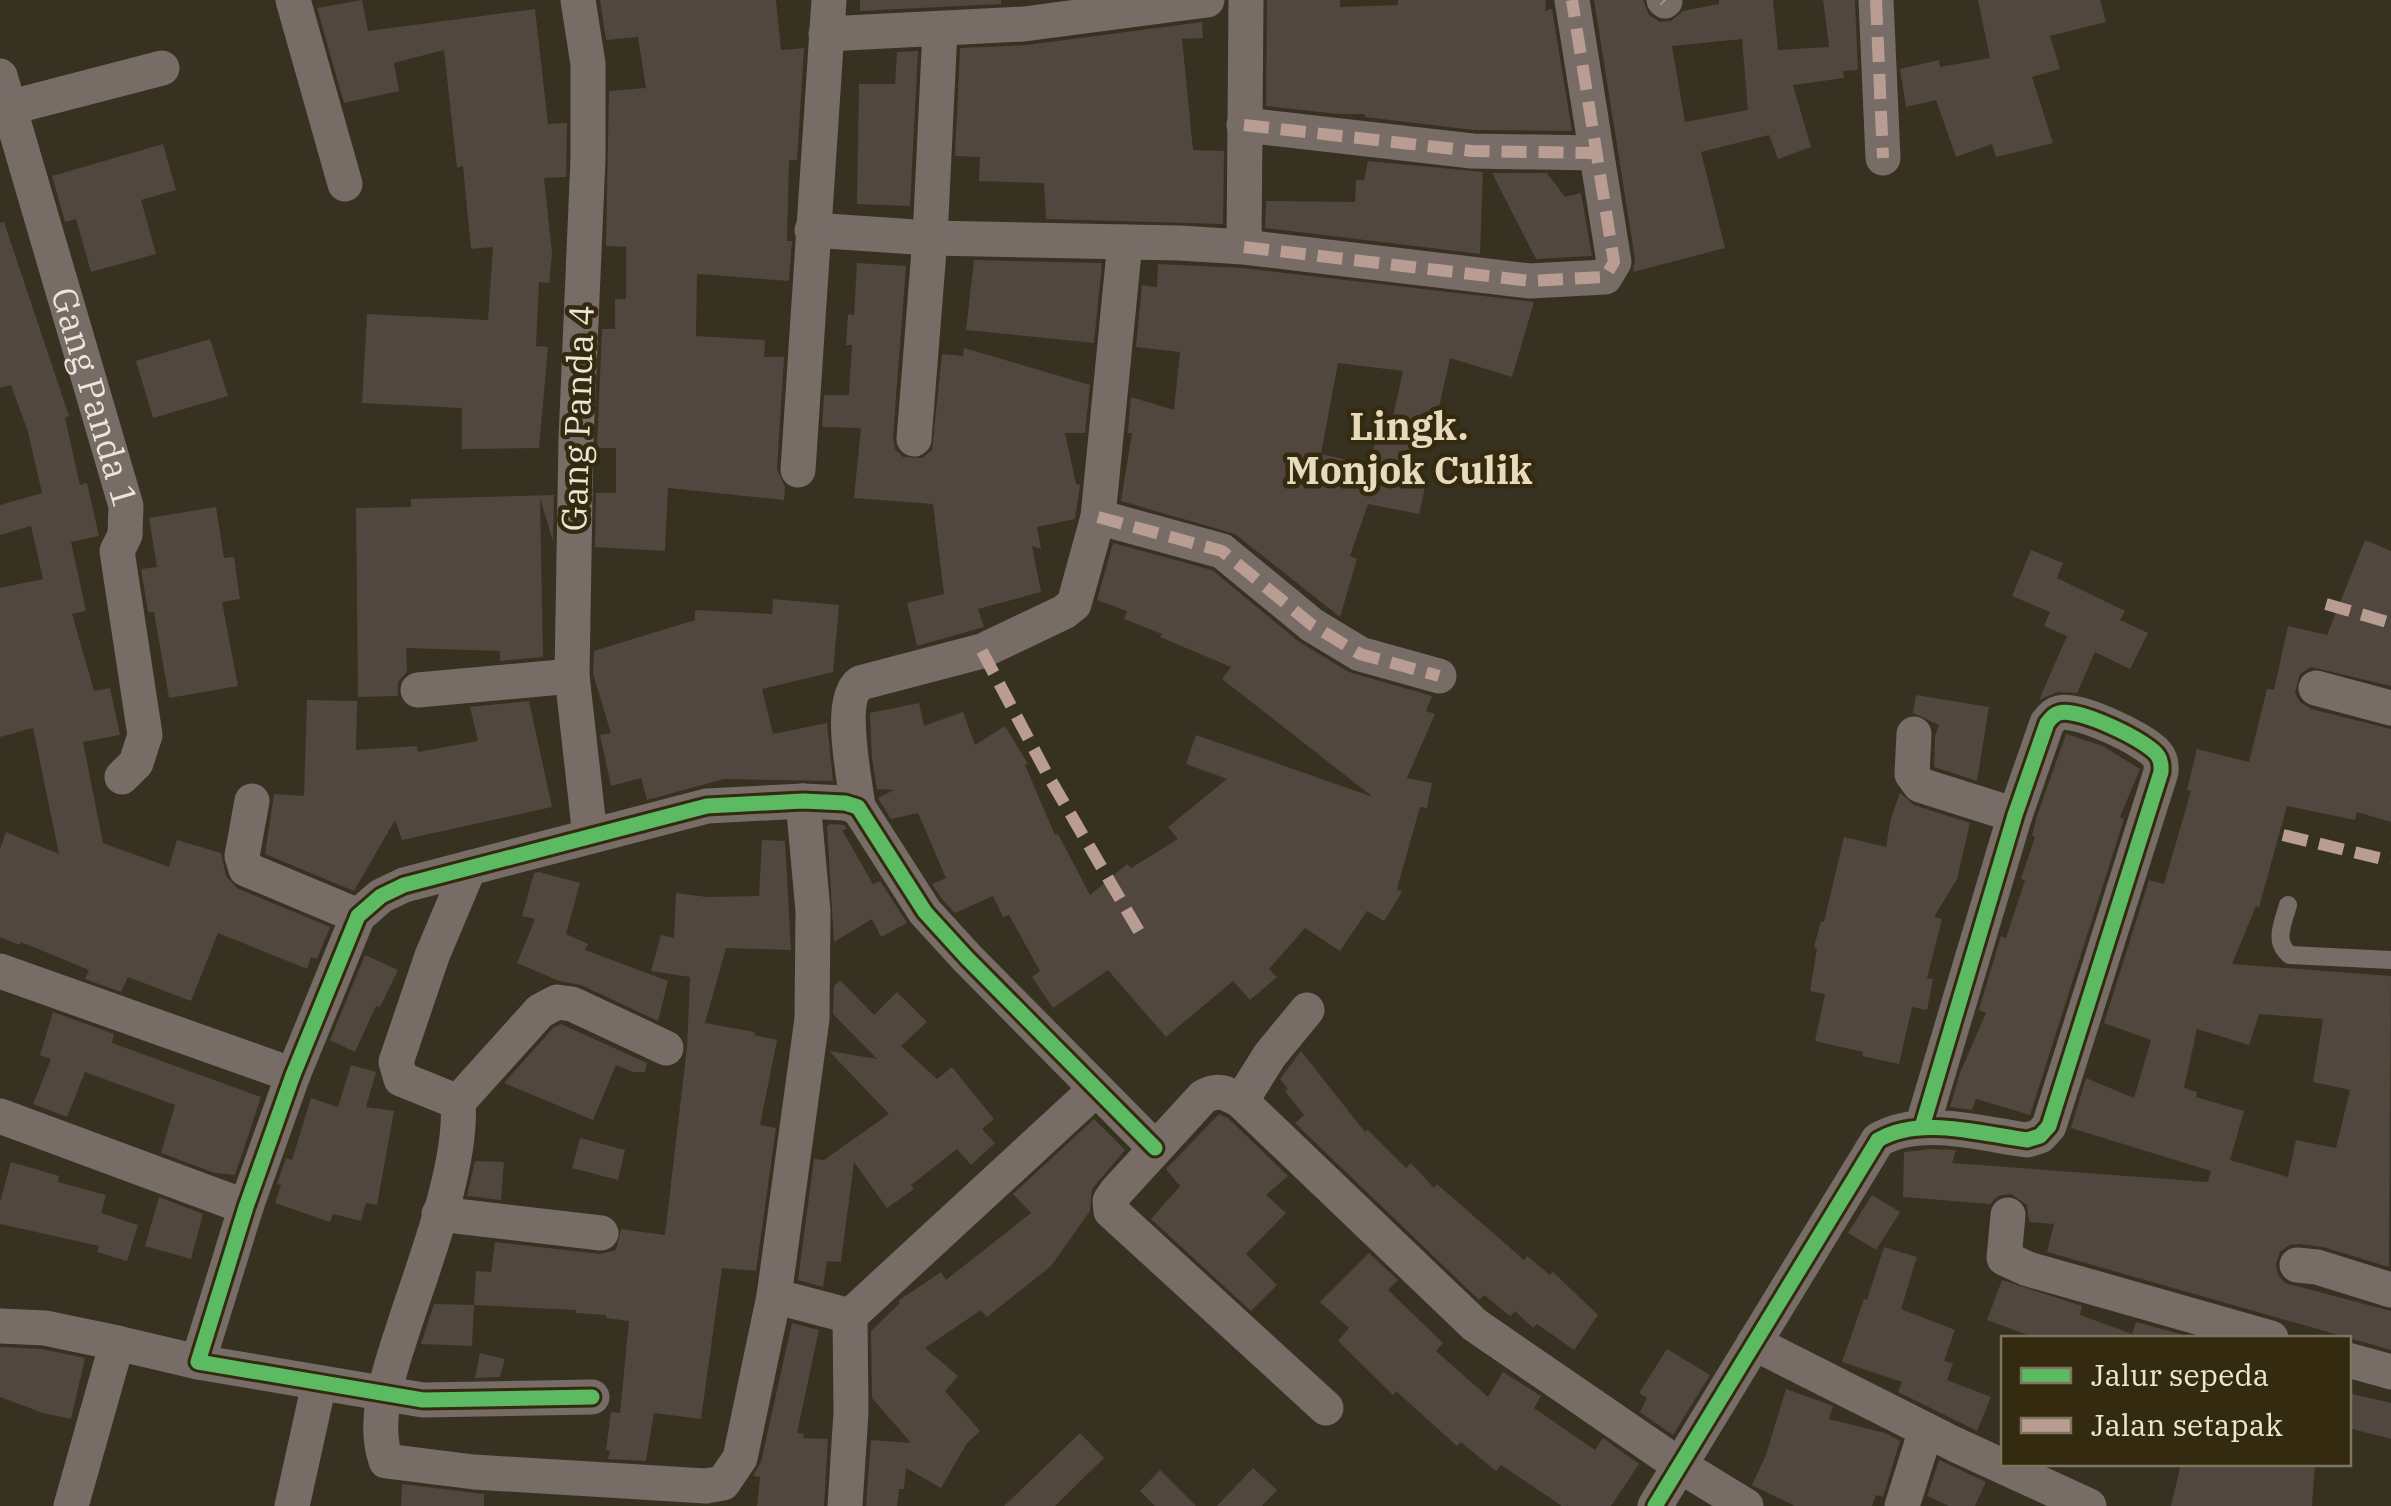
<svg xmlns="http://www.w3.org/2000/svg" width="2391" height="1506" viewBox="0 0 2391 1506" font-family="'IBM Plex Serif',serif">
<rect width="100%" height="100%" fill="#373121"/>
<path fill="#51473e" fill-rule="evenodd" d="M362 0 368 31 535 9 548 124 567 123 566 177 544 178 552 253 549 283 539 282 536 346 548 347 539 448 462 449V408L362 403 367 314 488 320 493 247 471 249 463 166 457 168 444 50 394 63 399 91 344 103 317 8Z
M600 0H776L781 50 804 48 797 160H789L787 241H792L789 281 697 274 696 336 765 340 764 357H784L777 469 785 487 784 500 668 488 665 551 595 547 596 493H616V448H597L602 329H615V299H626V247L606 246 609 91 646 88 638 37 606 40Z
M860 0H1001V4L860 11Z
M1267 0H1340V7L1398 5V0H1546L1545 11 1552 9 1572 131 1473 130 1365 117V114H1338L1266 106Z
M1594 0H1643L1649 15 1660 22 1671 21 1683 11 1719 4V0H1773L1778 50 1829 47 1823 0H1855L1858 70 1843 71 1844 78 1793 85 1811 147 1778 159 1769 135 1701 152 1725 248 1633 272 1635 259ZM1742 39 1748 110 1685 122 1672 46Z
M1978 0H2100L2106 22 2050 36 2060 69 2032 77 2053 143 1996 157 1992 144 1956 157 1936 100 1906 107 1900 69 1939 60 1940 67 1990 58Z
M1202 22 1203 38 1182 39 1193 150 1224 151 1223 224 1046 219 1044 183 979 181 980 157 955 156 960 48 1027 45Z
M918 51 910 206 857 204 859 84H895L897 52Z
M163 144 176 190 141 200 156 254 91 272 76 219 65 222 52 176Z
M1368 161 1483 172 1480 254 1265 228 1266 201 1355 202 1356 180H1364Z
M1492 173H1547L1565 197 1581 193 1592 256 1536 259Z
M4 222 69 416 65 418 80 485 87 483 99 536 71 542 86 611 72 614 94 691 110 688 120 735 83 742 103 843 169 867 177 840 221 853 226 876 237 888 330 927 317 959 311 957 307 969 218 933 191 1001 128 977 121 992 85 979 89 970 21 942 20 945 0 937V849L6 832 59 854 33 728 0 737V588L43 579 31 526 0 535V505L42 493 28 432 11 385 0 388V223Z
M974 260 1102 263 1094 343 966 330Z
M857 263 906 266 893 437 895 449 903 457 922 458 932 450 942 354 963 356 964 348 1090 385 1085 433H1065L1076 484 1080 485 1075 519 1037 527 1041 549 1032 546 1041 592 978 609 984 627 917 646 907 603 944 594 933 504 854 498 861 428 822 427 824 395H849L852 345H846L848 314 854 315Z
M1158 264 1242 268 1534 302 1512 377 1450 358 1437 416 1422 413 1409 474 1427 479 1419 514 1368 504 1350 556 1357 559 1340 617 1235 534 1121 501 1132 433H1128L1131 397 1174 410 1180 352 1136 347 1142 285 1157 287ZM1338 363 1403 371 1391 425 1379 422 1370 465 1321 454Z
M210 339 228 396 153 418 136 361Z
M554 495 553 541 540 498 543 657 500 661V651L406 648 407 672 398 682V696L358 697 356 508 411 507V499Z
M216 507 224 558 234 557 240 599 222 602 238 686 169 698 154 612H148L141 569 157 567 149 518Z
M2365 540 2391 551V686L2311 667 2300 674 2295 693 2300 702 2311 709 2391 729V822L2357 812 2355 820 2287 806 2259 907 2256 906 2232 964 2391 976 2389 1267 2323 1247 2299 1244 2289 1245 2280 1252 2276 1264 2278 1275 2285 1283 2391 1311V1350L2047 1252 2054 1224 2029 1222 2027 1205 2011 1194 1998 1196 1990 1204 1903 1197 1904 1152 1932 1149 1956 1150 1952 1163 2208 1182 2211 1171 2071 1128 2086 1078 2134 1098 2151 1040 2104 1023 2149 880 2164 884 2191 791 2187 790 2197 749 2249 762 2267 689 2274 690 2288 626 2327 635ZM2259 1014 2323 1019 2313 1082 2350 1090 2336 1148 2296 1140 2288 1177 2230 1160 2244 1111 2196 1097 2197 1092 2184 1088 2197 1029 2249 1045Z
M1113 543 1212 570 1298 641 1349 672 1432 696 1426 711 1435 714 1407 778 1432 783 1427 808 1420 807 1397 889 1402 892 1384 921 1367 911 1340 951 1305 928 1269 969 1277 977 1250 1000 1233 981 1166 1037 1108 970 1053 1008 1032 977 1040 971 1009 915 1003 917 993 896 955 913 942 899 932 884 946 878 918 813 891 819 878 798 894 790 877 789 872 758 870 713 919 703 924 726 963 712 975 745 1005 726 1028 764 1025 765 1055 835 1058 834 1090 895 1127 864 1131 868 1178 839 1168 827 1227 779 1186 764 1196 735 1373 797 1222 679 1231 667 1160 637 1162 634 1124 619 1127 611 1097 600Z
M2031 550 2063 563 2057 578 2125 611 2120 620 2148 633 2130 669 2095 652 2077 693 2057 692 2039 700 2067 636 2044 626 2050 612 2012 596Z
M773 599 839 605 833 672 762 689 773 734 827 723 833 781 724 779 647 800 641 778 611 786 600 735 611 733 593 674 594 651 695 620V610L772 614Z
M1916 695 1989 707 1977 781 1934 767 1935 736 1939 725 1913 713Z
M307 700 357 701 356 750 417 746 418 752 478 741 470 707 529 701 552 807 402 840 395 820 354 891 265 854 274 794 304 796Z
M2066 734 2103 746 2140 769 2120 817 2124 819 2030 1115 1976 1099 1972 1110 1950 1107 1960 1073 1986 1013 1979 1010 2001 936 2006 938 2025 880 2021 879 2035 837 2032 836 2037 816Z
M1900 793 1914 805 1970 823 1957 879 1934 917 1942 919 1927 978 1933 979 1927 1010 1912 1007 1899 1064 1862 1056 1863 1052 1815 1041 1825 994 1810 991 1817 948 1814 947 1821 921 1824 922 1844 837 1886 847 1891 818Z
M831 824 844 825 847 829 842 830 873 884 880 881 907 923 881 937 872 919 834 942 827 826Z
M762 840 785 841 791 950 726 948 705 1023 755 1032 754 1035 777 1040 760 1125 776 1128 756 1271 722 1268 701 1419 654 1413 646 1461 608 1459 610 1451 606 1450 611 1412 620 1413 629 1321 606 1318V1315L576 1313V1310L474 1305 476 1271 491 1272 495 1242 600 1254 616 1250 621 1229 665 1235 687 1047 690 977 651 971 661 935 674 938 676 893 707 897 759 896Z
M539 872 580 883 566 934 588 944 585 950 668 981 658 1021 581 985 559 981 517 963 535 919 522 916 534 873Z
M365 955 398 970 380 1007 376 1006 355 1052 330 1040Z
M840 980 874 1015 897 992 927 1022 901 1046 937 1079 952 1067 994 1119 982 1129 995 1143 971 1165 957 1149 911 1185 914 1189 887 1208 854 1162 841 1262 827 1261 823 1287 798 1280 814 1159 824 1160 889 1114 829 1051 877 1059 833 1014 834 986Z
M53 1012 114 1034 112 1043 261 1097 235 1175 215 1173 161 1153 175 1105 85 1072 67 1117 33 1104 51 1059 40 1055Z
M561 1024 647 1063 645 1072H633L616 1065 593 1120 504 1083 553 1028Z
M1301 1051 1365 1132 1368 1130 1406 1168 1411 1163 1434 1188 1437 1184 1524 1260 1527 1256 1550 1275 1553 1272 1598 1315 1574 1350 1537 1324 1533 1328 1515 1311 1510 1316 1484 1295 1479 1300 1295 1123 1304 1115 1285 1091 1288 1089 1280 1079Z
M351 1065 376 1072 366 1107 394 1111 377 1205 366 1203 361 1221 333 1214 330 1222 275 1203 281 1185 277 1184 286 1158 292 1160 311 1098 338 1107Z
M1219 1114 1228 1118 1288 1176 1266 1195 1286 1213 1246 1254 1277 1285 1251 1311 1151 1219 1180 1186 1166 1169Z
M1094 1119 1125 1150 1092 1189 1090 1211 1051 1266 987 1317 981 1310 925 1348 958 1376 945 1391 980 1431 967 1443 941 1488 906 1468 904 1489H899L897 1506H866L871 1440 911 1443 872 1398 871 1331 900 1303 898 1301 941 1272 946 1280 1031 1213 1013 1194Z
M580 1138 625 1150 618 1180 572 1168Z
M475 1161 504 1162 501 1200 467 1196Z
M11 1162 59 1176 58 1182 106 1195 101 1213 138 1225 127 1261 97 1252 99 1246 0 1224V1202Z
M1872 1195 1900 1212 1876 1250 1848 1233Z
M159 1197 203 1214 191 1259 145 1246Z
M1884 1247 1917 1257 1901 1309 1955 1330 1944 1361 1953 1363 1947 1380 1991 1397 1977 1431 1898 1392 1902 1382 1842 1362 1864 1299 1867 1300Z
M1369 1253 1398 1280 1388 1290 1443 1343 1436 1351 1488 1397 1503 1372 1541 1396 1534 1408 1595 1450 1603 1438 1639 1464 1611 1506H1562L1501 1465 1496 1471 1461 1442 1457 1446 1396 1391 1393 1395 1338 1341 1349 1328 1320 1302Z
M2002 1280 2082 1306 2080 1315 2132 1334 2136 1322 2195 1338H2036L1987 1320Z
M434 1304 474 1305 472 1346 421 1344Z
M792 1323 819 1330 797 1433 804 1434 803 1438 828 1439 824 1506H757L760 1477 753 1476 761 1462Z
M0 1347 42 1349 85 1358 71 1419 43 1413 0 1397Z
M1667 1349 1710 1375 1673 1435 1640 1412 1647 1398 1639 1393Z
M480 1353 505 1359 500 1377 475 1378Z
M1786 1389 1833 1406 1829 1419 1885 1433 1900 1441 1883 1497 1876 1495 1872 1506H1795L1752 1485 1766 1455Z
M2348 1393 2391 1403V1439L2348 1428Z
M1080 1433 1104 1458 1055 1506H1004Z
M1939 1460 1986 1482 1975 1506H1949L1927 1496Z
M2181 1464H2315L2312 1506H2171Z
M1253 1468 1277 1490 1262 1506H1217Z
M1160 1470 1196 1506H1155L1140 1491Z
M402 1484 484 1494V1506H401Z"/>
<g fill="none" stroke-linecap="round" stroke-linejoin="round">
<path stroke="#786c67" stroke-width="18" d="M2288 905C2283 923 2273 942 2290 955L2391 960"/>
<g stroke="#786c67" stroke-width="35">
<path d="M293 0 345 184"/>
<path d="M578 0 588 64V158L576 439 572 676 590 836"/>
<path d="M1664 0 1665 1"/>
<path d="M1876 0 1883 158"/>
<path d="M826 34 1024 24 1207 0"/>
<path id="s1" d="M0 76 126 506 125 535 117 551 145 735 136 763 122 777"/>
<path d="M0 110 162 68"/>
<path d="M1244 125 1472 151 1595 153"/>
<path d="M812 230 930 238 1179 243 1244 247 1530 281 1605 277 1614 262 1572 0"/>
<path d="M1244 247 1246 0"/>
<path d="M914 439 930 238 940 30"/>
<path d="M798 470 829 0"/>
<path d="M1098 517 1222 551 1312 625 1360 654 1439 676"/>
<path d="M2316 688 2391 708"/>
<path d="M418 690 572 676"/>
<path d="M1914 734 1912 774 1920 785 2015 815"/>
<path d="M252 801 242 856 246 869 358 916"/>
<path d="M858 807C855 780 837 700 860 683L982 651 1064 612 1074 604 1098 517 1125 242"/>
<path d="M469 868 432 956 396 1062 401 1079 458 1102C463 1165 424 1264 404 1326 391 1367 371 1418 386 1461L474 1472 706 1486 723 1483 740 1458 774 1296 812 1019 813 911 803 801"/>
<path d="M0 971 293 1075"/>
<path d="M1241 1101 1270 1055 1307 1010"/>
<path d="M458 1102 540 1011 557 1002 572 1004 666 1048"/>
<path d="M0 1116 246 1207"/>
<path d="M439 1214 601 1233"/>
<path d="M2008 1215 2004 1258 2028 1269 2271 1338"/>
<path d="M2297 1265 2317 1267 2391 1290"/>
<path d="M774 1296 850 1316 851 1412 845 1506"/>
<path d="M850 1316 1095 1090"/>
<path d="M0 1326 45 1328 117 1343"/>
<path d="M1754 1343 1954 1444 2089 1506"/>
<path d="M2348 1360 2391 1372"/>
<path d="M592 1397 423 1400 198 1362 246 1207 293 1075 358 916 381 896 404 885 707 806 803 801 845 803 858 807 925 912 967 958 1155 1148"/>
<path d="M1326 1408 1111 1211 1110 1201 1116 1192 1203 1097C1218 1088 1227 1093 1241 1101L1475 1325 1679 1465 1746 1506"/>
<path d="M71 1506 117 1343 198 1362"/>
<path d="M292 1506 319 1384"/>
<path d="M1655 1506 1878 1140C1920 1115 1981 1134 2027 1140L2040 1136 2049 1126 2161 772C2161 766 2162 762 2158 756 2149 741 2077 707 2059 713 2052 715 2052 718 2047 723L2015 815 1922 1127"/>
<path d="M1902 1506 1926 1430"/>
</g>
<path stroke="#b99d93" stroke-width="12" stroke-dasharray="25 12" stroke-linecap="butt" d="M1664 0 1665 1
M1876 0 1883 158
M1244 125 1472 151 1595 153
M1244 247 1530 281 1605 277 1614 262 1572 0
M1098 517 1222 551 1312 625 1360 654 1439 676
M2326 604 2391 623
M982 651 1046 772 1144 940
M2283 835 2391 861"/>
<defs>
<path id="cycleway" d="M592 1397 423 1400 198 1362 246 1207 293 1075 358 916 381 896 404 885 707 806 803 801 845 803 858 807 925 912 967 958 1155 1148
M1655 1506 1878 1140C1920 1115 1981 1134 2027 1140L2040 1136 2049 1126 2161 772C2161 766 2162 762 2158 756 2149 741 2077 707 2059 713 2052 715 2052 718 2047 723L2015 815 1922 1127"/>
</defs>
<use href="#cycleway" stroke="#342a0f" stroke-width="21"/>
<use href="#cycleway" stroke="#5cba63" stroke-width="15"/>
</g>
<g text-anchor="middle" stroke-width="9" stroke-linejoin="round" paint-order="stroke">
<g font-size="35" fill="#ece6d6" stroke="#342a0f">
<text dy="12" stroke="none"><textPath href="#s1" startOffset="335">Gang Panda 1</textPath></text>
<text transform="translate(578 418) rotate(-88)" y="12">Gang Panda 4</text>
</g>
<g font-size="38" font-weight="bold" fill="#e7dbbb" stroke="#342a0f">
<text x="1409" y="440">Lingk.<tspan x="1409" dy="44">Monjok Culik</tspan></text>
</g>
</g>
<rect x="2001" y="1336" width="350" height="130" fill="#342a0f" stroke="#7e755f" stroke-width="2.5"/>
<rect x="2021" y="1368" width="50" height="15" fill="#5cba63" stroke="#7e755f" stroke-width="2.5"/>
<text x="2091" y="1386" font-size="30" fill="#ece6d6">Jalur sepeda</text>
<rect x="2021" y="1418" width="50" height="15" fill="#b99d93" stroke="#7e755f" stroke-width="2.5"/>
<text x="2091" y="1436" font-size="30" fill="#ece6d6">Jalan setapak</text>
</svg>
